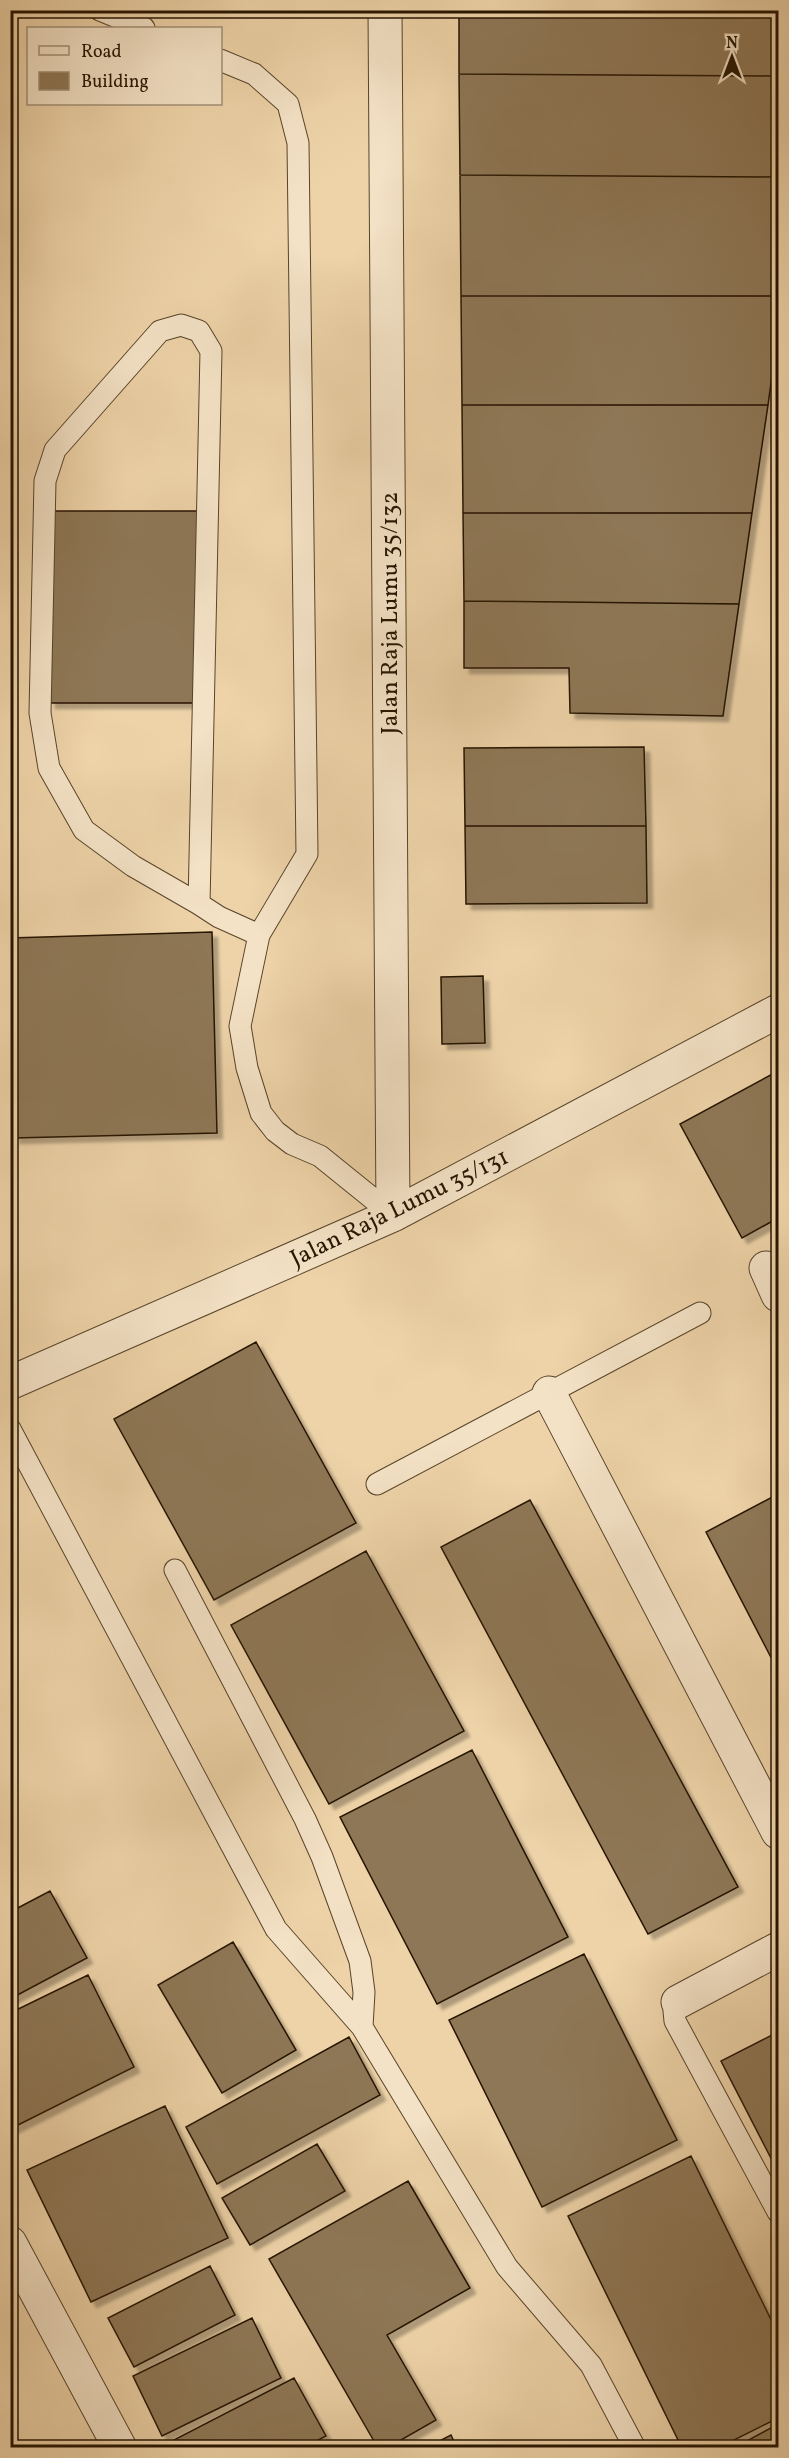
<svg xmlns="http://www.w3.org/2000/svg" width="789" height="2458" viewBox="0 0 789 2458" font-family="Vollkorn,serif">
<defs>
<filter id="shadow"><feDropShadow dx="5.5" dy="5.5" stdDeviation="1.5" flood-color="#0004"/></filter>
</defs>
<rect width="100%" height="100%" fill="#eed3a8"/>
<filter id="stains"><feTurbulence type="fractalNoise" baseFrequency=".00333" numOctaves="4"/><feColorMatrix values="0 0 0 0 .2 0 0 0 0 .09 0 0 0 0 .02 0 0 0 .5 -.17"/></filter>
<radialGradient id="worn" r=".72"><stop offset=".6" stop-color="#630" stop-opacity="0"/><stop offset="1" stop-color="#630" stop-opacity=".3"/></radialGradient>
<path fill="#8e7757" stroke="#261400" stroke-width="1.5" filter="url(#shadow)" d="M459 10H778V76L459 74Z
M459 74 778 76V177L460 175Z
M460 175 778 177V296H461Z
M461 296H778V332L768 405H462Z
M462 405H768L752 513H463Z
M50 511H199V703H50Z
M463 513H752L739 604 464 601Z
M464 601 739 604 723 716 570 713 569 668H464Z
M644 747 646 826H465L464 748Z
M465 826H646L647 903 466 904Z
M212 932 217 1133 14 1138 10 938Z
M483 976 485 1043 442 1044 441 977Z
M778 1071V1218L742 1238 680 1124Z
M256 1342 356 1523 214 1600 114 1419Z
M778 1494V1671L706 1532Z
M530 1500 738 1887 648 1934 441 1547Z
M366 1551 464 1731 329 1804 231 1625Z
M472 1750 568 1937 437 2004 340 1817Z
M50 1891 87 1958 10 1999V1912Z
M233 1942 296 2050 222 2093 158 1985Z
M584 1954 677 2140 542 2207 449 2020Z
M88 1975 134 2067 10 2129V2013Z
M778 2032V2172L721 2061Z
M349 2037 380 2095 217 2184 186 2127Z
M165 2106 228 2238 91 2302 27 2170Z
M317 2144 345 2191 250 2245 222 2198Z
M691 2156 778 2334V2418L718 2448H682L568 2216Z
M408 2181 470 2288 387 2335 436 2420 387 2448H378L269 2259Z
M210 2266 235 2315 134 2367 108 2318Z
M252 2318 281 2378 162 2436 133 2376Z
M294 2378 326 2436 303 2448H170L168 2443Z
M778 2424V2448H734Z
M451 2435 457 2448H426Z"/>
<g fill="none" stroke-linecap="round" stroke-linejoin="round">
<defs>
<path id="service" d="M100 10 144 28
M220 60 254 74 288 104 298 143 307 854 259 935 240 1026 247 1068 261 1113 275 1131 292 1144 320 1156 393 1215
M199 904 133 866 84 830 49 768 40 713 45 481 55 450 160 331 181 325 199 331 211 351 199 904 219 917 259 935
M10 1429 276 1929 362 2027 507 2267 591 2365 635 2448
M377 1484 700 1313
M175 1570 305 1819 322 1857 360 1961 364 1992 362 2027
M678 2002 674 2011 675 2021 778 2212"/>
<path id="minor" d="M385 10 393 1215
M766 1268 778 1295
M10 1383 393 1215 778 1011
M549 1393 778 1832
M678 2002 778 1949
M10 2243 120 2448"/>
</defs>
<use href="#service" stroke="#58442a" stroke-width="23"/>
<use href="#minor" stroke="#58442a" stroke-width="35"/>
<use href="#service" stroke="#f4e2c6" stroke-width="21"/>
<use href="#minor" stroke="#f4e2c6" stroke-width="33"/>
</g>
<g text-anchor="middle" stroke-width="5" stroke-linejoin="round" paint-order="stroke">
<g font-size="24" fill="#261400" stroke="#f4e2c6">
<text transform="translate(389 613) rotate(-90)" y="8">Jalan Raja Lumu 35/132</text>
<text transform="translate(399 1207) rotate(-26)" y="8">Jalan Raja Lumu 35/131</text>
</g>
</g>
<rect width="789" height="2458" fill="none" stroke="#eed3a8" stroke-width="36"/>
<rect x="12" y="12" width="765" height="2434" fill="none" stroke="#261400" stroke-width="3"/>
<rect x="18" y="18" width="753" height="2422" fill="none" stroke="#261400" stroke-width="1.5"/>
<rect x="27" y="27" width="195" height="78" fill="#f4e2c6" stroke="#a29077" stroke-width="1.5"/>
<rect x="39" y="46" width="30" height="9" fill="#f4e2c6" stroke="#a29077" stroke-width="1.5"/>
<text x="81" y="57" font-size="18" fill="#261400">Road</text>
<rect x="39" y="72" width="30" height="18" fill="#8e7757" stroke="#a29077" stroke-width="1.5"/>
<text x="81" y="87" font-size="18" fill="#261400">Building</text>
<g transform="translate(732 57)" stroke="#f4e2c6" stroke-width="4.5" paint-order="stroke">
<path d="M0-4.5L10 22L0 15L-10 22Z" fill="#261400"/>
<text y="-9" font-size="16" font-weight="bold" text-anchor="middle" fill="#261400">N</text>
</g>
<rect width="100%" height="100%" filter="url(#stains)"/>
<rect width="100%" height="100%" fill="url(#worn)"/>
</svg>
